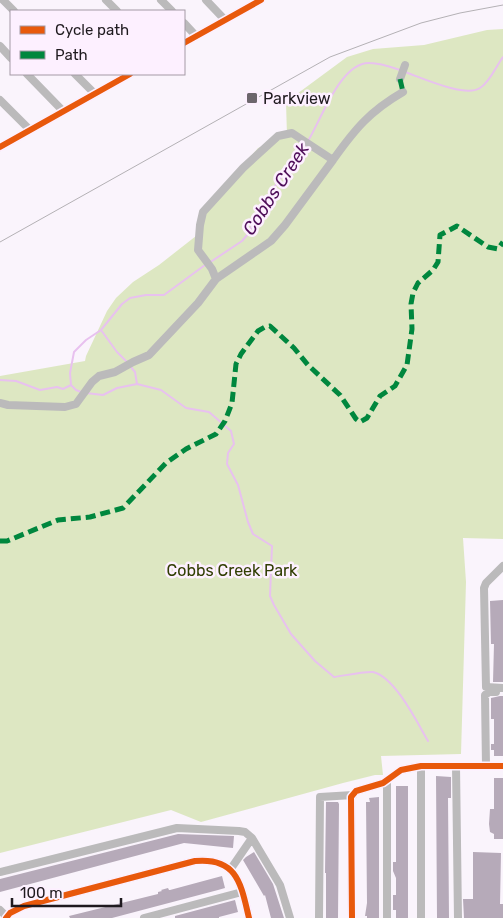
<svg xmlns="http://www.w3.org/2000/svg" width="503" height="918" viewBox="0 0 503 918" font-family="Rubik,sans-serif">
<rect width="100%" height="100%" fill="#faf4fc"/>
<path fill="#dde7c2" d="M503 29V539L463 538 466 582 461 754 381 756 383 775H375L343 783 201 822 171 810 0 853V376L85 361 86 356 107 311 116 298 133 282 159 265 196 236 201 214 258 148 287 136 286 102 347 57 373 49 424 45 487 30Z"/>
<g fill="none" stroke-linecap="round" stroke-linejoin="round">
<path stroke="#e8c1ef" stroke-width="2" d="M405 72C420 77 465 98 480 88 490 82 496 66 503 57
M308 141C321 120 341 61 370 63 380 63 391 67 400 70
M209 263 242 241 248 234 266 198 305 145
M101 330 117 352 127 362
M130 366 135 372 137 384
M0 380 16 381 40 390 57 387 63 389 71 385 70 373 74 352 86 340 101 330 122 304 130 298 146 295H164L205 265
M71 385 76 390 81 392
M86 393 103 395 117 388 137 384 161 390 186 408 209 412 231 431 234 444 228 453 227 464 238 485 248 522 253 534 272 546 270 596 274 605 291 634 315 661 334 677C342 676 366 671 373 672 395 677 417 722 428 741"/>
</g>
<path fill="#b6aab9" d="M503 600V682H493L494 644H491L490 601Z
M500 696H503V756H494V750H491V744H494V719H491V698Z
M436 776 451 777V798H448L449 918H437Z
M494 778H503V839H494V834L490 832 489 824 490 809H494Z
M396 786H408V918H396V910H393V895H396V878L393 871V862H396Z
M379 797V918H367V916H365L367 903 366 802H370L369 798Z
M326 802H338L339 804 338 918H326V873H325Z
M178 834 234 836 233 848 184 843 0 892V879Z
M254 852 273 884 284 918H271L265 895 264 896 243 860 246 857Z
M473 852 501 853 500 904H503V918H464L463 899H473Z
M222 876 225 888 218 890 112 918H70L69 916 158 894V892L162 891 161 890 168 888 169 890H170Z
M235 900 238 912 219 917V918H175V916Z"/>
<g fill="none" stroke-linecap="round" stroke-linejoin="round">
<path stroke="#bbbabb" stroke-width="8" d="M3 0 14 11
M106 0 117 11
M161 0 172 11
M206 0 225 20
M184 23 196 36
M184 43 261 0
M0 46 11 58
M27 74 63 111
M75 74 95 94
M400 79 405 65
M0 100 30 130
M0 147 130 74
M333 160C355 129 370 111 403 92
M0 403 8 405 65 407 76 404 92 382 99 376 115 372 133 362 149 355 198 303 216 279 212 269 198 250 200 225 203 212 243 168 278 136 292 133 333 160 285 225 271 241 216 279
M503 566 486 583 484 588 486 687 503 688
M456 766 458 918
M486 766 485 695 489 692H496
M230 870 252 838 280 885 290 918
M0 872 177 828 239 831 245 832 252 838
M0 910 7 917
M6 918 10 913 24 906 195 861C238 857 241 885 249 918
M144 918 242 892
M319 918 320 797 353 795
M352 918 351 797 356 791 383 783 401 770 421 766H503
M387 918V780
M421 918V766"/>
<path stroke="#b4b1b5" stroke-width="1" d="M0 242 330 57 421 23 460 13 503 5"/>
<path stroke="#00873e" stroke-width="5" stroke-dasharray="10 5" stroke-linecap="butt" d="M400 79 403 92
M0 541H7L58 520 90 517 123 508 166 463 186 449 216 434 225 421 232 403 236 364 241 354 258 331 265 327 270 326 294 348 308 365 340 395 356 419 360 422 367 418 380 396 395 386 407 365 412 329 411 304 413 293 418 283 433 270 438 262 440 235 457 226 488 247 498 249 503 242"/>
<defs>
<path id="cycleway" d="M184 43 261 0
M0 147 130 74
M6 918 10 913 24 906 195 861C238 857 241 885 249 918
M352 918 351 797 356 791 383 783 401 770 421 766H503"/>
</defs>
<use href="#cycleway" stroke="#fdf0ff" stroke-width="9"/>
<use href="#cycleway" stroke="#e8590c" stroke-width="6"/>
</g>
<rect fill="#6c666c" stroke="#fdf0ff" stroke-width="2" x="246" y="92" width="12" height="12" rx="2.5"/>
<g text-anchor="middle" stroke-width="5" stroke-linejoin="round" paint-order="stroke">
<g font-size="16" fill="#1f1a1f" stroke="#fdf0ff" text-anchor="start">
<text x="263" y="104">Parkview</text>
</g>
<g font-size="16" fill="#313e03" stroke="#fdf0ff">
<text x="232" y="576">Cobbs Creek Park</text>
</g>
<g font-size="18" font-style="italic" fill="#4f0e59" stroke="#fdf0ff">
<text transform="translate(276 189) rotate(-57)" y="6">Cobbs Creek</text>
</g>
</g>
<rect x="10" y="10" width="175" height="65" fill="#fdf0ff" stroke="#a49aa5"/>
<rect x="20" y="26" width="25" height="8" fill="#e8590c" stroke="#a49aa5"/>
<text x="55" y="35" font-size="15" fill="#1f1a1f">Cycle path</text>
<rect x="20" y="51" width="25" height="8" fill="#00873e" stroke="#a49aa5"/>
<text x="55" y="60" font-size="15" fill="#1f1a1f">Path</text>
<path d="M12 898v8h109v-8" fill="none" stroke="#1f1a1f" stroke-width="2.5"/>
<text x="20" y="898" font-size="15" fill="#1f1a1f" stroke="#fdf0ff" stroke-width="4" paint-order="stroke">100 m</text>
</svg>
